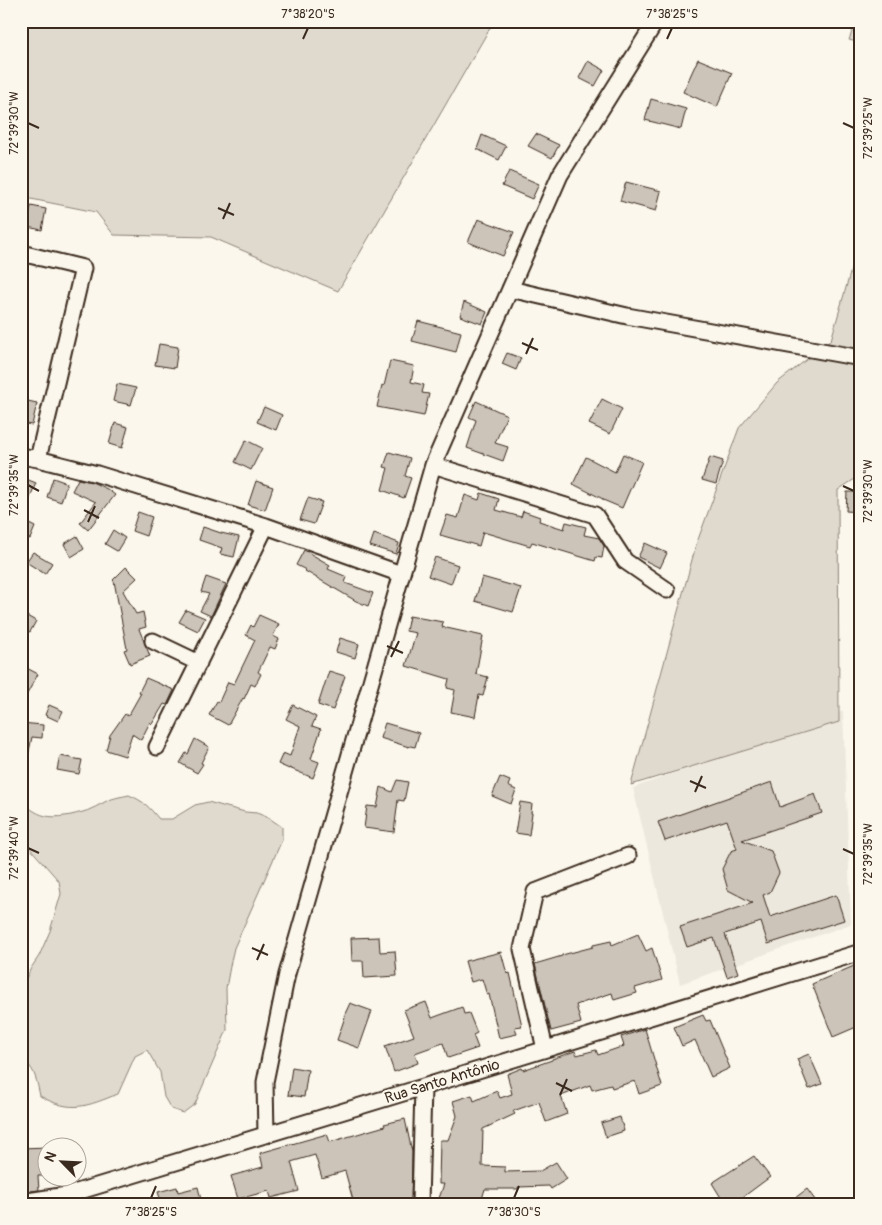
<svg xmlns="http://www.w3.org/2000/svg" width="882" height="1225" viewBox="0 0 882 1225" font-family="Pangolin,sans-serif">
<rect width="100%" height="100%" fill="#fbf7ec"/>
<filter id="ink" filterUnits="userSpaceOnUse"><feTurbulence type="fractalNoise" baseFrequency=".02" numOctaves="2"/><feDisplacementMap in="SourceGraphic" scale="10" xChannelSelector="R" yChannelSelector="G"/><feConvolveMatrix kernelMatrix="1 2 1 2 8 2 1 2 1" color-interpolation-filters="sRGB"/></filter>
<g filter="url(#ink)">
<path fill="#ede8dd" d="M843 711 851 924 680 984 633 788Z"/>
<path fill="#dfd9ce" stroke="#8d8276" d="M21 21H494L338 291 211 237 114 235 96 212 21 197Z
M856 21H861V43L849 40Z
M861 235V475L838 490 839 722 631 785 696 545 739 428 777 383 831 340Z
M129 795C145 802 148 806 159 819H172L195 805 208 802 245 812 257 813 269 818 282 827V840L234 948 231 961 226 988 227 1030 195 1104 183 1113 171 1109 164 1097 160 1072 147 1050 135 1056 118 1094C87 1106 72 1114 40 1096 37 1083 35 1065 21 1060V989L31 968 39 956 50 931 61 894 59 881 21 838V801C39 817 48 819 71 815 78 813 86 812 93 808 96 807 100 804 103 803 111 798 120 797 129 795Z"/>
<path fill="#ccc4b9" stroke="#3b2a1e" d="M698 59 732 73 717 107 683 92Z
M588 61 604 70 595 86 579 78Z
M651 99 686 109 681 129 645 120Z
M536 134 559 145 552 158 528 146Z
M482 135 506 146 499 160 477 149Z
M509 171 539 184 532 199 502 186Z
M626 182 661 191 656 211 620 201Z
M31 206 46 209 42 230 27 227Z
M478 219 514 232 503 256 468 242Z
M464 302 487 312 482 324 460 316Z
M418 321 461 332 456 352 412 341Z
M159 344 178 347 175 368 155 365Z
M507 353 521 358 516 370 502 364Z
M390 361 414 366 411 382 424 385 422 393 429 394 424 416 377 407 382 385 384 386Z
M117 384 136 388 131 405 113 401Z
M602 399 622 409 610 434 589 424Z
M23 400 37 403 32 425 21 423V410Z
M476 401 507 415 495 443 508 447 503 461 467 448 476 420 469 417Z
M264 407 282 415 276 430 257 422Z
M115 423 128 427 122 448 109 444Z
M246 440 262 448 251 470 235 462Z
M389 452 410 458 405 476 411 478 404 498 382 490 388 468 384 467Z
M623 454 642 462 622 508 603 500V499L573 484 586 457 615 472Z
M710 457 723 461 716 484 702 480Z
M21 477 36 483 22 517H21Z
M53 478 67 483 61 502 47 497Z
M78 479 92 482 107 489 115 495 88 530 80 523 96 502 72 491Z
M256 481 273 487 265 510 248 505Z
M847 492H861V512L846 511Z
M481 493 499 499 496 510 521 517 523 511 540 517 539 521 564 529 566 522 586 527 584 535 599 538 604 546 602 558 596 557 595 561 532 542 530 546 483 532 479 546 440 535 447 515 458 518 465 495 479 500Z
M308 498 322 502 314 524 300 520Z
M138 512 152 517 146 536 132 531Z
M21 520 35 527 30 539 21 536Z
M203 527 221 533 239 537 234 557 220 554 222 548 199 540Z
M113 530 125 538 117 551 105 544Z
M374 534 399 543 396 554 370 546Z
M77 536 84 549 71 557 64 544Z
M645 543 667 553 660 568 638 557Z
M304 550 330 565 328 569 347 577 345 583 373 593 368 606 356 601 305 571 306 570 296 565Z
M33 552 52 563 45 574 26 562Z
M435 557 458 565 451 584 428 576Z
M126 567 137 578 123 591 136 614 143 612 146 627 139 629 150 656 130 664 124 650 127 649 114 581 113 580Z
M206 577 226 584 211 616 200 611 209 594 201 592Z
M482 577 521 588 513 612 475 601Z
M186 610 205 618 198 631 179 622Z
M21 613 36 621 30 632 21 628Z
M259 615 279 624 273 636 279 639 275 649 270 647 258 672 261 674 255 686 251 684 244 699 243 698 228 725 209 715 217 701 219 702 228 682 234 684 255 640 246 635 251 625 253 627Z
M409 616 443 622 442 627 483 636 476 674 488 677 483 696 479 695 475 717 451 712 455 690 447 688 449 679 406 666 416 633 406 631Z
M340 638 359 644 355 658 336 652Z
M21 665 38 674 21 705Z
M329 671 345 676 333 710 318 705Z
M146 678 174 690 167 705 164 704 152 724 150 722 141 740 132 734 125 756 106 750 110 735 125 714 128 716 141 693 139 692Z
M49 705 63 711 58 721 45 715Z
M293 705 316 717 312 726 321 729 311 759 319 762 313 778 289 768V769L278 764 283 753 290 756 300 726 286 719Z
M21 723 43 725 42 738 32 737 27 761 21 760Z
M385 723 419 733 415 747 410 746 409 747 380 738Z
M195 739 209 747 201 763 203 764 197 773 180 763 186 753 188 754Z
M60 756 82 760 79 774 57 770Z
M500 777 510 781 508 786 516 790 511 804 492 796Z
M397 780 408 782 404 801 398 800 394 832 364 828 367 806 377 807 381 787 392 792Z
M772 782 780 807 815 794 822 813 742 840 771 851 779 873 770 892 763 895 770 917 836 895 844 920 768 944 761 922 725 934 738 973 727 977 714 938 687 947 680 927 753 903 728 890 722 869 731 851 737 849 727 820 665 841 658 822Z
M520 802 532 804 531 813H532L529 835 515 833Z
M638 934 646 951 652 948 662 980 635 988 637 993 614 1000 612 993 576 1005 581 1023 551 1031 535 964 562 956V955L593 947V945L611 941 612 945Z
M379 937 380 952 395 951 397 976 364 978 363 961H352L351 938Z
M501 952 507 974 510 973 522 1026 515 1027 517 1034 499 1038 489 994 487 995 482 979 471 982 465 961Z
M861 963V1025L833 1037 812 984Z
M426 1002 432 1018 462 1007 464 1014 469 1013 477 1033 473 1035 478 1048 448 1058 443 1043 415 1053 418 1063 394 1072 385 1046 414 1036 404 1010Z
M350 1003 372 1011 359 1048 337 1040 345 1017 344 1016Z
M703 1015 706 1021 710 1020 730 1068 711 1077 695 1040 682 1046 674 1027Z
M645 1029 662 1086 639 1094 635 1081 612 1088 611 1085 592 1090 590 1085 561 1096 567 1114 546 1122 539 1102 513 1111 515 1114 483 1129 482 1166 505 1167V1172L540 1171 556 1162 567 1179 551 1189 549 1186 518 1187V1189H485L481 1202 473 1199 472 1204H437L444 1184H439L440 1140H448L457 1116 453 1101 472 1095 474 1101 497 1091 500 1098 512 1094 507 1074 522 1068 523 1070 552 1060V1059L575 1051 577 1055 596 1050 598 1055 624 1046 621 1037Z
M809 1054 822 1084 809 1089 797 1059Z
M292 1067 308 1070 304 1097 288 1095Z
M620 1117 624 1131 606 1137 601 1123Z
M405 1119 412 1152 411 1204H354L345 1171 322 1178 315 1155 291 1162 299 1191 271 1198 269 1191 238 1199 231 1176 263 1167 260 1153 327 1134 330 1142 385 1126 384 1124Z
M48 1147V1176H38L39 1190 21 1192V1148Z
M754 1156 770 1177 743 1197 747 1204H725L712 1183Z
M177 1187 178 1192 198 1187 202 1204H150V1201L160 1198 158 1192Z
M807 1189 818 1204H787Z"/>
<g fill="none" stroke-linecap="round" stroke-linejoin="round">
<defs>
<path id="street" d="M21 253 83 268 38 459
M510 289 627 316 861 358
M21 456 38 459 97 474 266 526 401 574
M433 465 595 515 625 561 667 590
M153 641 199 663
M157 747 266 526
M545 1049 522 949 535 892 628 856
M266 1135 265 1082 287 974 433 465 560 175 656 21
M21 1202 67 1195 423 1087 861 952
M420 1204 423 1087"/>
</defs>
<use href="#street" stroke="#3b2a1e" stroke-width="19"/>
<use href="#street" stroke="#fbf7ec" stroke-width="15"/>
</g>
</g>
<path fill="none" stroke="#3b2a1e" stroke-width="2" d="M303 39 308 28M667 39 672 28M28 123 39 128M843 123 854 128M218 208 234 215M223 219 230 203M522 343 538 350M526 354 533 338M28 485 39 491M843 486 854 491M84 510 99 518M88 522 95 506M387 646 403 653M391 657 399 641M690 781 706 788M695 792 702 776M28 848 39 853M843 849 854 854M252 948 268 955M257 960 264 944M556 1083 572 1091M560 1095 567 1079M151 1198 156 1186M514 1198 519 1186"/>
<g text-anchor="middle" stroke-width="4" stroke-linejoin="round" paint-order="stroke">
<g font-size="15" fill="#3b2a1e" stroke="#fbf7ec">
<text transform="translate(442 1081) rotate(-17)" y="5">Rua Santo Antônio</text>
</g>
</g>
<rect width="882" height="1225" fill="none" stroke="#fbf7ec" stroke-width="55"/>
<g transform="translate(62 1162) rotate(294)"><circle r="24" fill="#fbf7ec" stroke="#aea59a"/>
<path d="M0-4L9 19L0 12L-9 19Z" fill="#3b2a1e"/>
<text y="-8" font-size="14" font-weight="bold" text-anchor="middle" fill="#3b2a1e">N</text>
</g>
<rect x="28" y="28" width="826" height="1170" fill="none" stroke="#3b2a1e" stroke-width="2"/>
<g font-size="12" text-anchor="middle" fill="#3b2a1e">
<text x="308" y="18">7°38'20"S</text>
<text x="672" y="18">7°38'25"S</text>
<text transform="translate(14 123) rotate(-90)" y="4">72°39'30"W</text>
<text transform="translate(868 128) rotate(-90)" y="4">72°39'25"W</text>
<text transform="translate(14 485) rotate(-90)" y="4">72°39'35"W</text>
<text transform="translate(868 491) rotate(-90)" y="4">72°39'30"W</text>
<text transform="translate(14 848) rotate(-90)" y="4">72°39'40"W</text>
<text transform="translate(868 854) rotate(-90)" y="4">72°39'35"W</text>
<text x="151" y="1216">7°38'25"S</text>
<text x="514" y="1216">7°38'30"S</text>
</g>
</svg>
